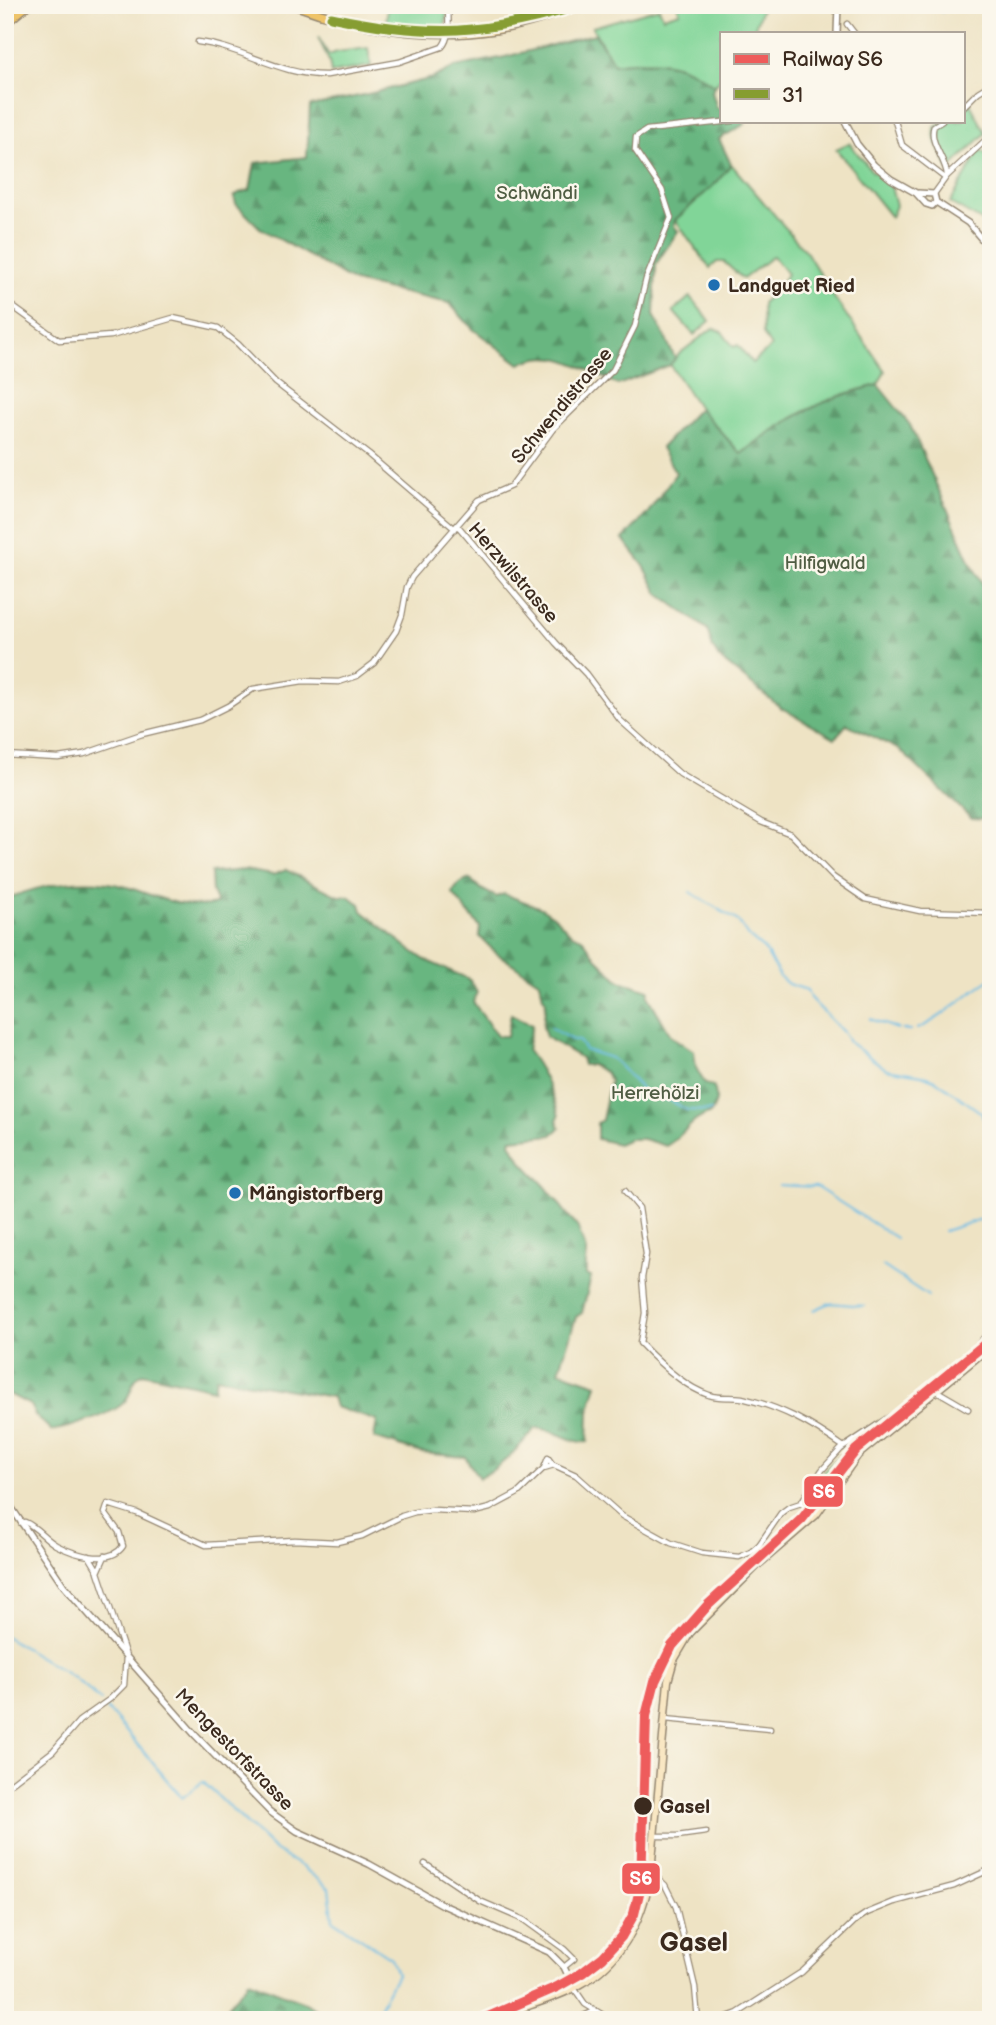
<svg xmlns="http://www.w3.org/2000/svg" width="996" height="2025" viewBox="0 0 996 2025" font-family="'Balsamiq Sans',sans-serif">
<defs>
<pattern id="forest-firs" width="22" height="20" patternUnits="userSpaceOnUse" patternTransform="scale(1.75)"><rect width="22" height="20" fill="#68b680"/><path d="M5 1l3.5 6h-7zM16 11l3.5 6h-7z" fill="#579468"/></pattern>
</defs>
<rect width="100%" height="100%" fill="#fbf7ec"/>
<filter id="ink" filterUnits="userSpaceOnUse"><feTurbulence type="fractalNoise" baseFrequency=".0143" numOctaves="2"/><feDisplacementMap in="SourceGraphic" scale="14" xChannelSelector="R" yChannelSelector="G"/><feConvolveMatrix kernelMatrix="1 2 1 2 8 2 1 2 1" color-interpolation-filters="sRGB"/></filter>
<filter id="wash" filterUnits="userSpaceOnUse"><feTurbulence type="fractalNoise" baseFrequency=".00686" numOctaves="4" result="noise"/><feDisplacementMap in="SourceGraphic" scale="28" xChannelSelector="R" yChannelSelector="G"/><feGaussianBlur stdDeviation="1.57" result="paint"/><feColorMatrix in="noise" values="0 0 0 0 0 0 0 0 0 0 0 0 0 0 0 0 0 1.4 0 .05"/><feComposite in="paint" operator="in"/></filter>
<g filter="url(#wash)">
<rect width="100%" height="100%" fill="#eee3c4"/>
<path fill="#81d598" stroke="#5e805b" stroke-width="2" d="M388 5H447L446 23 443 28H440L386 25Z
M677 5H763L753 33H721V78L714 86C682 59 653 59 614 64L592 27 659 8 663 17 680 12Z
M318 37 329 55 337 52 368 48 371 66 331 73 329 61Z
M969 102 986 133 949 169 934 137 935 127 946 121H963V109Z
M849 143 871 170 890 183 896 206 891 217 836 149Z
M980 150 991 156V213L985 223 950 203Z
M731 164 807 253 833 296 885 371 878 385C823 397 784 420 741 454L699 408 670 365 679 354 713 328 722 332 734 347 738 345 752 363 771 347 763 334 762 303 770 296 772 285 782 282 787 274 773 256 743 279 724 262H717L710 268 675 220 717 182Z
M690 297 710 321 694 335 673 311Z
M878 1427 849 1455 822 1492 814 1485C832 1459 852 1444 878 1427Z"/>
<path fill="url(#forest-firs)" stroke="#52704f" stroke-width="2" d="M595 34 614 64C653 59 682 59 714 86L712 92 717 108 721 109V121H743L745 124 719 139 731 164 717 182 675 220 674 226 678 231 656 264 654 315 675 358 670 365 618 385C586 370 554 345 520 364L473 329 449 303 354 282 260 228 236 204 234 197 239 193 250 190 255 163 307 157 310 106 364 95 433 78 455 67 505 57Z
M878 385 910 425 972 565 991 599V819L971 818 900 750 847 724 835 738 780 707 719 658 713 648 707 629 659 594 644 566 623 539 647 514 676 473 661 448 699 408 741 454C786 419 822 398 878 385Z
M244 870 273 875 286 870 338 896H348L360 904 362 911 372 919 408 948 425 960 469 979 477 992 473 1002 497 1036H507L511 1014 532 1025 527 1050C543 1070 552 1092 559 1116L557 1120 560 1128 552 1135 511 1139 510 1143 524 1164 545 1186 578 1228 586 1251V1275L591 1277 582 1313 576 1317 559 1371 597 1384 589 1412 588 1442C570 1444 554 1428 536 1428 518 1448 503 1466 479 1478L465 1457 422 1453 374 1438 377 1421 335 1407 332 1397 216 1377 214 1389 143 1373C130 1381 134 1388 126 1400 115 1415 70 1427 52 1431L35 1415 30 1405 5 1392V1343L8 1328 5 1323V899C45 884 85 875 127 887 155 896 187 911 217 904L212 892 211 873Z
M470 879 481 889 496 897 504 894 541 908 555 917 571 934 582 938 597 959 620 981 649 990 648 996 671 1036 694 1051 696 1068 705 1084 713 1086C718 1095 716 1105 711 1113 691 1119 684 1135 666 1146L643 1139H629L618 1144 597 1139V1123L602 1120 610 1081 605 1072 592 1065H583L581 1058 546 1037 543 1027 546 1001 543 997 540 982 496 953 479 936 480 927 452 893 459 884Z
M248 1980 304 2002 331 2020H216L245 1986Z"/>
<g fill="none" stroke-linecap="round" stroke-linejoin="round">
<path stroke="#69bce5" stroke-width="2" d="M942 5 943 6
M942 12V8
M690 892 738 921 747 935 765 950 780 977 788 984 807 990 810 998 843 1032
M870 1019 898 1029
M551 1028 572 1040 579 1041 585 1050 611 1058 617 1063 646 1094 669 1100 687 1110 711 1111
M917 1029C945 1017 965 994 991 979
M902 1030H911
M845 1034 849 1042 886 1069 922 1075 937 1081 983 1114 982 1116 991 1122
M779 1185 816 1187 896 1238
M944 1231 991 1216
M883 1266 928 1296
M814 1310 830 1303 864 1306
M5 1636 74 1678 101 1701
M105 1706 182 1798 201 1783
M203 1782 274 1850 299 1865
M301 1866 329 1888 333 1920 391 1958 397 1974 377 2012 380 2016 393 2020"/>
</g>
</g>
<g filter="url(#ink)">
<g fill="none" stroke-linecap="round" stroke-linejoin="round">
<defs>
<path id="minor" d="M847 24 854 33
M198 42C242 47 281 76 327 75L399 62 442 47C451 37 448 19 448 5
M963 107 978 92 991 84
M895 121 902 145 945 178
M942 121 934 126C928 142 946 159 947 175
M934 194 947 176 991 135
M5 301 59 340 111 336 173 318 218 328 238 344 276 383 369 455 455 529
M458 526 556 643 586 674 620 720 680 774 761 822 791 834 833 877 865 899 920 911 991 913
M5 755 58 758 84 754 142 734 200 720 228 706 253 689 303 681 339 682 357 676 374 663 396 631 402 615 407 587 412 577 479 500 511 486 553 429 613 370 635 326 646 279 671 218 662 190 635 150 636 137 647 130 732 121
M625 1191 639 1208 646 1254 642 1278 645 1313 640 1343C658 1362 684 1387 709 1395 719 1399 731 1396 742 1398 781 1407 812 1424 844 1447
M937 1391 968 1409
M544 1468 548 1458 553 1465
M801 1503 816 1515
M21 1523 25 1522C37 1527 44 1538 56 1545 73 1554 110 1566 123 1546L119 1532 105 1513 108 1504 137 1513 206 1545 295 1540 337 1542 362 1536 402 1516 415 1512 433 1510 474 1512 490 1508 518 1493 544 1468 554 1465 576 1475 622 1516 671 1543 702 1553 739 1557 751 1552 759 1545 781 1513 789 1507 801 1503 822 1470 841 1449 901 1409 967 1356 991 1330
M89 1556 98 1571
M665 1719 770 1729
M5 1788 53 1751 79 1721 110 1699 124 1685 126 1656 98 1572 105 1556
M654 1836H677L706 1832
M425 1864 480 1901 524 1920 564 1949 574 1959 564 1967
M651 1872 665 1885 676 1907 695 1987 698 2020
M574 1988 585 2004 611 2020
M574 2020 595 2011
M719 2020 738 2013 802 1972 855 1921 867 1913 894 1902 954 1886 991 1869"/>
<path id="tertiary" d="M837 33 838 5
M845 121 857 144 874 165 891 179 916 193 926 204 932 206 936 202
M918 193 934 194 936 202 968 223 991 250
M5 1498 64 1586 196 1736 269 1811 297 1831 369 1864 443 1905 549 1952 564 1967 574 1988"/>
<path id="secondary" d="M491 2020C519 2007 551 2001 578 1986 623 1961 643 1920 651 1872L668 1681 674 1660 690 1633 758 1565 816 1515 858 1455 991 1346"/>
<path id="primary" d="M294 5C356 28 428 40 495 30 525 25 554 15 583 5
M5 24 28 5"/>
</defs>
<use href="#minor" stroke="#948671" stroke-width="7"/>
<use href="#tertiary" stroke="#948671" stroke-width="8"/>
<use href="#secondary" stroke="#948671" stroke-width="9"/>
<use href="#primary" stroke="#948671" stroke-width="10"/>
<use href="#minor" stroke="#fff" stroke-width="4.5"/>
<use href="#tertiary" stroke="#fff" stroke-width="5"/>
<use href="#secondary" stroke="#f9e7c3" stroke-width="6"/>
<use href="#primary" stroke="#efc469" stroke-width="7"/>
<defs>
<path id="bus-1" d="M331 17C429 38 486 35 582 5"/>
</defs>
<use href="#bus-1" stroke="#fbf7ec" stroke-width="14"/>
<use href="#bus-1" stroke="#869d31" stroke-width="9"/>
<defs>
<path id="rail-1" d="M481 2020 557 1987 582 1973 603 1957 621 1937 634 1914 641 1885 646 1716 655 1681 672 1646 708 1605 802 1519 856 1450 991 1339"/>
</defs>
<use href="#rail-1" stroke="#fbf7ec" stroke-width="16"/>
<use href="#rail-1" stroke="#ee5c5b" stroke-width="10"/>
</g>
</g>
<g fill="#1f6fb2" stroke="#fbf7ec" stroke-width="2.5">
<circle cx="714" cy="285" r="7"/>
<circle cx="235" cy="1193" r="7"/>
</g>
<circle fill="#3b2a1e" stroke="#fbf7ec" stroke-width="2.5" cx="643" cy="1806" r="10"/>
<g text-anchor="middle" stroke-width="5" stroke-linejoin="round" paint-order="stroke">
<g font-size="19" fill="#505d43" stroke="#fbf7ec">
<text x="537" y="199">Schwändi</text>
<text x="825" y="569">Hilfigwald</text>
<text x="655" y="1099">Herrehölzi</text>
</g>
<g font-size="19" font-weight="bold" fill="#3b2a1e" stroke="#fbf7ec" text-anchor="start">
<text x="728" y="292">Landguet Ried</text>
<text x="249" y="1200">Mängistorfberg</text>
</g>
<g font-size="19" fill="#3b2a1e" stroke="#fbf7ec">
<text transform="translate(561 405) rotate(-50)" y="7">Schwendistrasse</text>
<text transform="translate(514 572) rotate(49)" y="7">Herzwilstrasse</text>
<text transform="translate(235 1749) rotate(46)" y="7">Mengestorfstrasse</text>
</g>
<g font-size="19" font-weight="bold" fill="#3b2a1e" stroke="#fbf7ec" text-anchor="start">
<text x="660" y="1813">Gasel</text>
</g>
<g font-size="26" font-weight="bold" fill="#3b2a1e" stroke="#fbf7ec">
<text x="694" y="1951">Gasel</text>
</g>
</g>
<g stroke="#fbf7ec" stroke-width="2.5">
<rect x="803" y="1475" width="41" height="33" rx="7" fill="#ee5c5b"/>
<rect x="621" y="1862" width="40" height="33" rx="7" fill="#ee5c5b"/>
</g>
<g font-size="19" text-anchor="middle" font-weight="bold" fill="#fff">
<text x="824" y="1498">S6</text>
<text x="641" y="1885">S6</text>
</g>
<rect width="996" height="2025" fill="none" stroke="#fbf7ec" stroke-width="28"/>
<rect x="720" y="32" width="245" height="91" fill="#fbf7ec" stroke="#aea59a" stroke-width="2"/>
<rect x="734" y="54" width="35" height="10" fill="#ee5c5b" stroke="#aea59a" stroke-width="2"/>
<text x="782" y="66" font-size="21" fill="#3b2a1e">Railway S6</text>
<rect x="734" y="89" width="35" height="10" fill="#869d31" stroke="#aea59a" stroke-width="2"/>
<text x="782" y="102" font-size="21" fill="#3b2a1e">31</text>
</svg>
